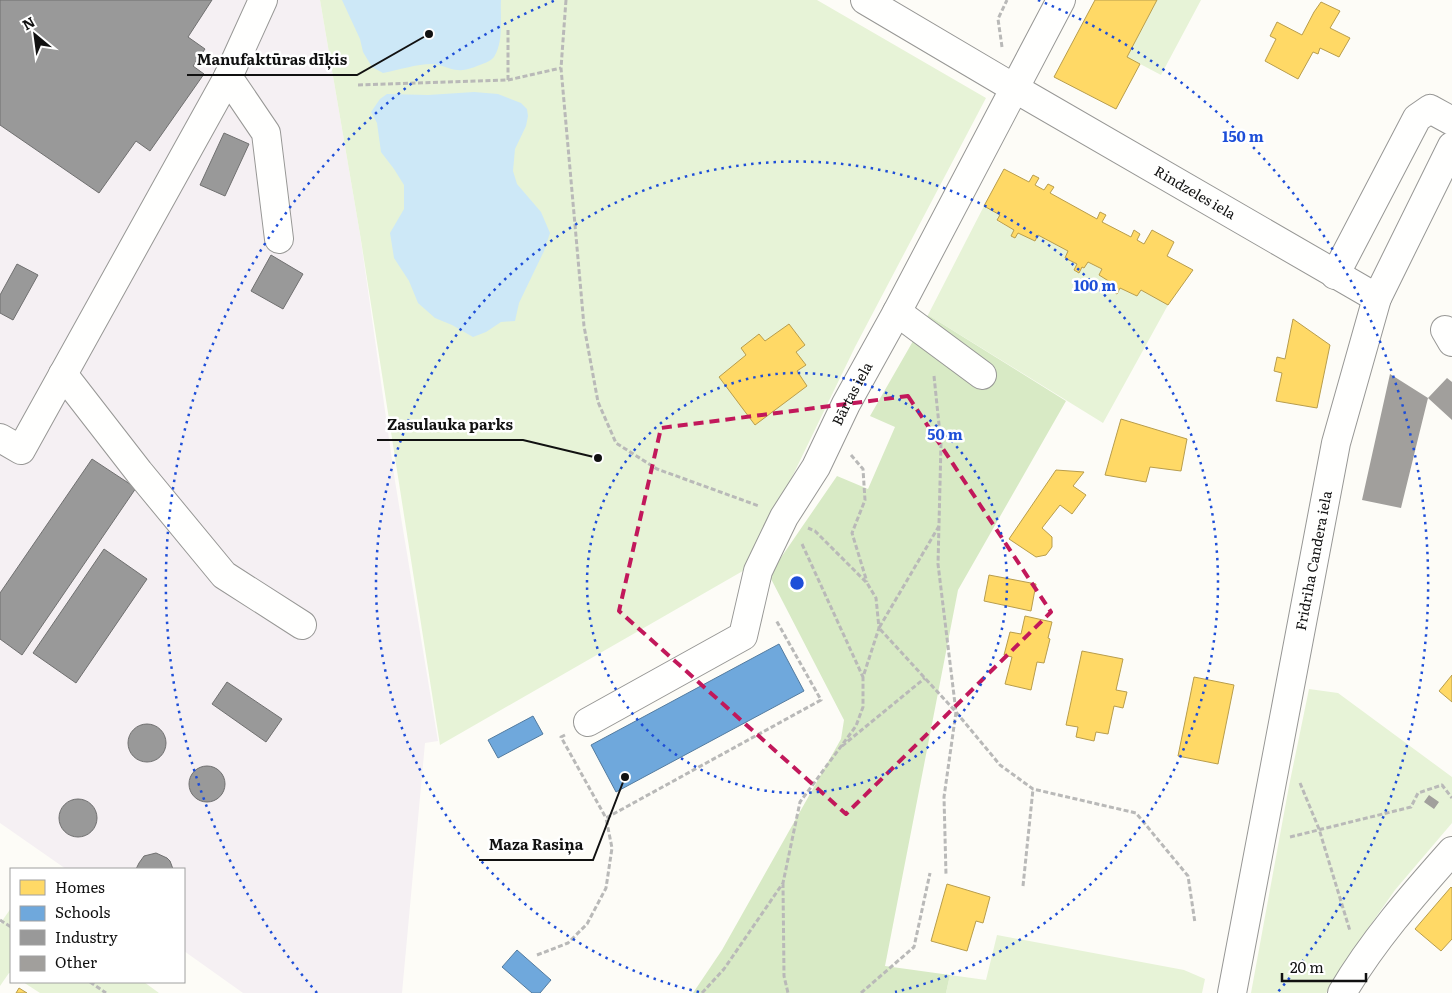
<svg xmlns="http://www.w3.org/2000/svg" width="1452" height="993" viewBox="0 0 1452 993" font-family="Literata,serif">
<rect width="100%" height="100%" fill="#fdfcf7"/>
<path fill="#f5f0f3" d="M0 0H320L360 234 395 481 438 741 425 743 402 993H243L184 951V869H66L0 823Z"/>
<path fill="#e7f3d7" d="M320 0H817L986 98 855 347 748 568 440 745 360 234Z
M1157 0H1201L1161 75 1127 57Z
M984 206 1000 215 997 221 1014 230 1011 236 1015 238 1018 233 1035 241 1038 235 1068 251 1065 258 1077 264 1074 270 1079 273 1082 267 1084 268 1088 262 1102 269 1099 275 1115 285 1112 291 1120 288 1137 296 1141 290 1168 305 1103 423 928 315Z
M1309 689 1338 693 1452 777V823L1395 890 1355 947 1326 993H1251L1289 786Z
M11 908V973H9L0 986V924Z
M997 935 1184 970 1205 979 1202 993H946L950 975 986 980Z
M23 982H144L159 993H40Z"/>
<path fill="#d8eac5" d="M928 315 1066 401 958 590 885 966 950 975 946 993H693L722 950 841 739 844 720 769 575 837 476 868 489 895 427 870 416Z"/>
<path fill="#cde8f7" d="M342 0H501C500 18 504 41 494 57 490 62 482 64 477 66 472 68 464 71 458 70 449 70 442 64 432 64 416 64 399 70 383 73L372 67 363 52 360 39Z
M474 92 498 94 521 103 527 109 528 116 526 126 515 149 513 171 517 184 541 212 550 233 544 251 519 303 515 321 501 322 486 332 473 337 452 325 435 318 418 303 409 281 394 258 390 233 404 209V185L394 169 381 152 377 123 371 112 380 99 387 94 428 95Z"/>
<path fill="#ffd966" stroke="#b89d4c" d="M1095 0H1157L1127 57 1140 64 1116 109 1054 77Z
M1321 2 1340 11 1330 28 1350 38 1339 57 1320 48 1318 54 1313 52 1298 79 1265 61 1276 39 1270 36 1277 22 1302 35 1314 12Z
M1004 169 1029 182 1033 175 1039 178 1035 185 1044 190 1048 184 1054 187 1050 193 1097 219 1100 212 1106 215 1102 222 1131 237 1134 230 1140 234 1137 240 1144 244 1152 230 1174 242 1167 256 1193 270 1168 305 1141 290 1137 296 1120 288 1117 294 1112 291 1115 285 1099 275 1102 269 1088 262 1084 268 1082 267 1079 273 1074 270 1077 264 1065 258 1068 251 1038 235 1035 241 1018 233 1015 238 1011 236 1014 230 997 220 1000 215 984 206Z
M1293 319 1330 345 1317 408 1276 401 1282 373 1274 371 1277 357 1285 359Z
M789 324 805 345 796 352 806 365 797 371 807 386 755 425 719 377 746 355 741 348 759 334 765 341Z
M1121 419 1187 439 1181 471 1150 467 1146 482 1105 475Z
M1056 470 1084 472 1073 486 1086 495 1072 514 1060 505 1042 528 1052 537V547L1046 555 1036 557 1009 539Z
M989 575 1036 584 1031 611 984 601Z
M1025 616 1052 622 1048 638 1050 639 1044 663 1037 662 1031 690 1005 684 1012 657 1004 655 1010 632 1021 634Z
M1082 651 1123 659 1116 690 1127 692 1123 708 1114 706 1108 734 1096 732 1094 741 1076 737 1078 727 1066 725Z
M1452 675V702L1439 691Z
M1194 677 1234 685 1218 764 1178 756Z
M947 884 990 897 983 923 976 921 967 951 931 941Z
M1451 887 1452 888V939L1441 951 1415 929Z
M19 988 27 993H16Z"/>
<path fill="#6fa8dc" stroke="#537b9f" d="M779 644 804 691 616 792 591 745Z
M533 716 543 734 498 758 488 740Z
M517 950 551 980 540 993H532L502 967Z"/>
<path fill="#999" stroke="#707070" d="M0 0H212L188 37 205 49 193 66 204 74 150 151 136 141 99 193 0 125Z
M224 133 249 144 225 196 200 185Z
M271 255 303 274 283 309 251 291Z
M17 264 38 275 13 320 0 313V295Z
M92 459 136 488 22 655 0 639V593Z
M104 549 147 579 76 683 33 653Z
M227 682 282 719 266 742 212 704Z
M128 743a19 19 0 1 1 38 0a19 19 0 1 1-38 0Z
M189 784a18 18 0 1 1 36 0a18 18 0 1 1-36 0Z
M59 818a19 19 0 1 1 38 0a19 19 0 1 1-38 0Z
M156 853 167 858 170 861 173 869H136L139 863 144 856Z"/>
<path fill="#a19f9c" d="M1390 374 1428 398 1447 378 1452 382V420L1428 398 1401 508 1362 500Z
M1429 795 1439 802 1434 809 1424 802Z"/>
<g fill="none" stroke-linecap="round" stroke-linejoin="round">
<defs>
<g id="minor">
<path id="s1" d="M865 0 1014 88 1377 298"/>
<path d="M228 77 266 133 279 239"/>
<path d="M1335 275 1417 118 1430 109 1452 121"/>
<path d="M897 312 982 375"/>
<path d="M1445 330 1452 342"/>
<path d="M63 374 139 472 224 575 302 625"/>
<path d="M0 438 21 450 228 77 263 0"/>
<path id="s2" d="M588 722 743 636 758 571 784 517 816 467 846 404 897 312 1061 0"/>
<path id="s3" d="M1232 993 1336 443 1377 298 1452 146"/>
<path d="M1342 993C1372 942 1412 896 1452 851"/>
</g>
</defs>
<use href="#minor" stroke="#979795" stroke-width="30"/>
<path stroke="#b9b9b8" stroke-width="3" stroke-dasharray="5 2.5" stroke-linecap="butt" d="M566 0 561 68 584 326 598 402 616 443 657 469 759 506
M1002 47 998 19 1007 0
M508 80V29
M358 85 508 80 561 68
M934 376 941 444 938 564 956 712 944 797 946 875
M851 455 863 469 865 500 852 533 867 582
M939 526 879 628 956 712 1000 765 1033 789 1136 813 1188 876 1195 923
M802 544 863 677
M565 735 561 737 606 818 821 700 776 620
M842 746 925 678
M1300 783 1319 829 1350 931
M1290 837 1411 807 1418 793 1442 785 1452 798
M783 883 784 976 788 993
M1023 886 1033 789
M0 920 11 927
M537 955 568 943 587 924 606 888 612 848 606 818
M90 982 106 993
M702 993 724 969 783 883 800 802 856 726 863 707V677L879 628 876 598 867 583 815 531 808 528
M861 993 914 947 930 873"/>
<use href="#minor" stroke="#fffffe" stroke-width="28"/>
</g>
<path fill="none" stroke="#c2185b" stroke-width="4" stroke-dasharray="10 6" stroke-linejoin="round" d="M908 396 1051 612 846 814 619 611 661 428Z"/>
<g fill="none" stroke="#1d4ed8" stroke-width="2.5" stroke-dasharray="2.5 5">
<circle cx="797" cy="583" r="210"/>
<path d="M699 992A421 421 0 1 1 895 992"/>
<path d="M317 993A631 631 0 0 1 556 0M1038 0A631 631 0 0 1 1277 993"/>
</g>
<g text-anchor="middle" stroke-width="5" stroke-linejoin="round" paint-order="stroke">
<g font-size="14" fill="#111" stroke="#fff">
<text dy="5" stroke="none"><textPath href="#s1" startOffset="382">Rindzeles iela</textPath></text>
<text dy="5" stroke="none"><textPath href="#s2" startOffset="445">Bārtas iela</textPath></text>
<text dy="5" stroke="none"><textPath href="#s3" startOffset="440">Fridriha Candera iela</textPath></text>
</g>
</g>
<circle cx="797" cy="583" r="8" fill="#1d4ed8" stroke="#fff" stroke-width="2.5"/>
<g font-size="15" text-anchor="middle" font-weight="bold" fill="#1d4ed8" stroke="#fff" stroke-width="5" stroke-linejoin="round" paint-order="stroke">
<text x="1243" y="142">150 m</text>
<text x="1095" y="291">100 m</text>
<text x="945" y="440">50 m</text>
</g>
<path fill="none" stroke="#111" stroke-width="2" d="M429 34L357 75H187M598 458L523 440H377M625 777L593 860H479"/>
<g fill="#111" stroke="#fff" stroke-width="2">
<circle cx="429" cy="34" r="5"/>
<circle cx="598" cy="458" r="5"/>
<circle cx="625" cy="777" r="5"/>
</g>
<g font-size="15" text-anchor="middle" font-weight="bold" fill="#111" stroke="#fff" stroke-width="5" stroke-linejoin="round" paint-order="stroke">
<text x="272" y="65">Manufaktūras dīķis</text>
<text x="450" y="430">Zasulauka parks</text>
<text x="536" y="850">Maza Rasiņa</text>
</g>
<rect x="10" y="868" width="175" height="115" fill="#ffffff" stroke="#a0a0a0"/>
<rect x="20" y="880" width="25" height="15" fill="#ffd966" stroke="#a0a0a0"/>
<text x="55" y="893" font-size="15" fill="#111111">Homes</text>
<rect x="20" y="906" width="25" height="15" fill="#6fa8dc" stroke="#a0a0a0"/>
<text x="55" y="918" font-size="15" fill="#111111">Schools</text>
<rect x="20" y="930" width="25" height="15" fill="#999999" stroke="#a0a0a0"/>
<text x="55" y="943" font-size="15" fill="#111111">Industry</text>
<rect x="20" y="956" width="25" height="15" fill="#a19f9c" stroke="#a0a0a0"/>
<text x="55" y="968" font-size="15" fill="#111111">Other</text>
<g transform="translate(35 35) rotate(331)" stroke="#ffffff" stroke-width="4" paint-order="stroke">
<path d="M0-4L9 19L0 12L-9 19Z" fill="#111111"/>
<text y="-8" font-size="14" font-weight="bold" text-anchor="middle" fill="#111111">N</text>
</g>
<path d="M1282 973v8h84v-8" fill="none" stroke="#111111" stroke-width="2.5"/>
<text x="1290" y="973" font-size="15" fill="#111111" stroke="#ffffff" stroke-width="4" paint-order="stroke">20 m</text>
</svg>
